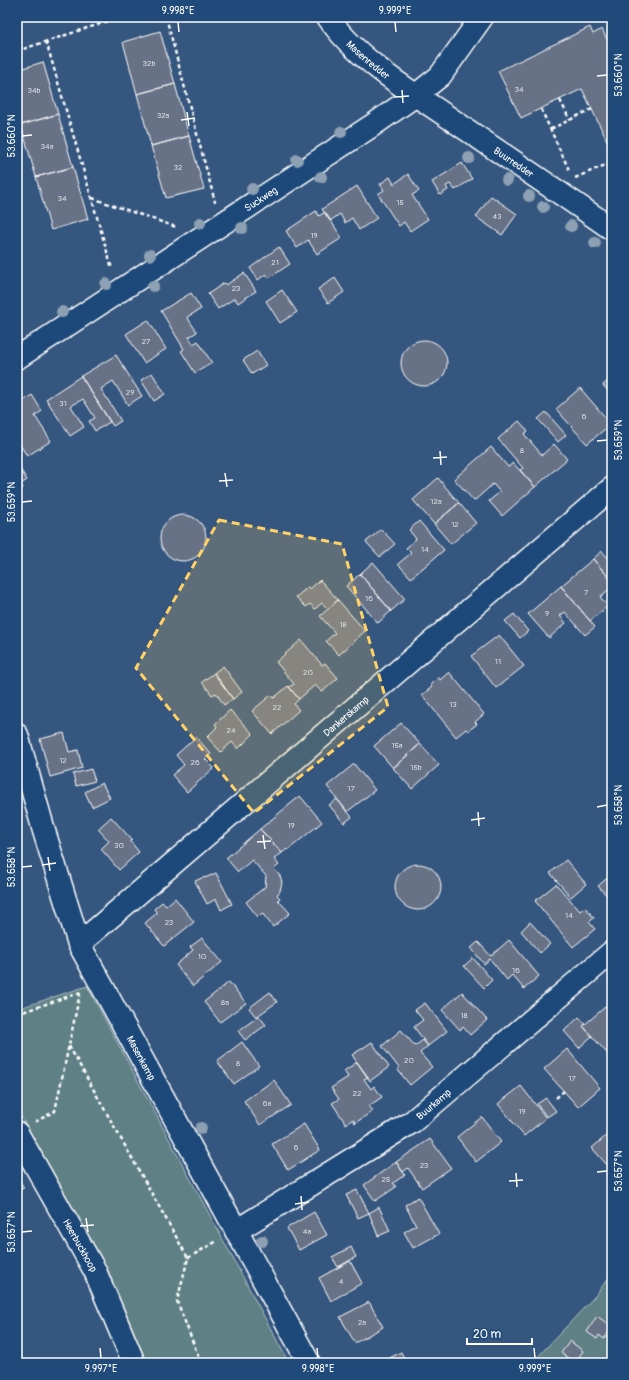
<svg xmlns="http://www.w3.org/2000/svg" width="629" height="1380" viewBox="0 0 629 1380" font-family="Pangolin,sans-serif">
<rect width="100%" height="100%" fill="#35567e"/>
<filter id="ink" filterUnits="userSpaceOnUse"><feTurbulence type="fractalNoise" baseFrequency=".025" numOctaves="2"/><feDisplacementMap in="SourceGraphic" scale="8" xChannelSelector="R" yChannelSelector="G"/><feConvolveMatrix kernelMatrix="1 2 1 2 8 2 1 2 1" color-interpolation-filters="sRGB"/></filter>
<g filter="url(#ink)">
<path fill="#5f8084" stroke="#afc0c2" d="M87 986 289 1363H145L102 1264 17 1109V1009Z
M612 1273V1363H532L596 1295Z"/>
<path fill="#687287" stroke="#fff" d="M590 27 593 34 602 29 612 50V151L582 89 521 118 498 71Z
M160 31 175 84 137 94 123 42Z
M43 62 58 114 21 125 17 111V70Z
M175 84 189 136 151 146 137 94Z
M58 114 73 167 36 177 21 125Z
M189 136 204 189 166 198 151 146Z
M462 163 472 179 455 190 450 184 446 186 448 190 440 195 432 182Z
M73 167 88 219 51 230 36 177Z
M408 174 419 191 412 195 428 219 410 231 404 222 399 226 378 194 384 190 380 184 390 177 394 184Z
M357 186 377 218 359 230 352 218 345 223 340 214 330 221 322 209Z
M491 196 517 214 502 235 476 217Z
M316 211 319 216 325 212 342 238 317 254 308 240 297 248 286 231Z
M279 247 290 264 269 278 266 274 258 280 250 268Z
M244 273 256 291 238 303 235 298 218 309 208 294 224 283 226 285Z
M335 278 344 292 328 303 318 289Z
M282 290 297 312 280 323 266 301Z
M191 293 201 309 187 317 197 332 189 337 193 344 198 341 212 363 195 373 181 351 184 349 161 311Z
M148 320 166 349 144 363 126 334Z
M401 363a23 23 0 1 1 46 0a23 23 0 1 1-46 0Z
M257 351 266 365 252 374 243 360Z
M116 355 142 396 128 405 113 381 101 389 121 421 113 426 81 376Z
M152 373 165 394 154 401 141 380Z
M81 376 110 422 95 431 89 421 95 418 83 399 71 406 84 427 70 436 46 399Z
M612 378V396L603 385Z
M580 388 611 424 587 444 556 409Z
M32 395 42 411 35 416 51 441 27 456 17 440V404Z
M546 412 566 435 558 442 538 419Z
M519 421 528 431 524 434 542 455 554 444 567 459 535 487 520 470 523 468 498 439Z
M491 447 508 467 513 463 535 487 502 516 489 501 500 492 493 484 474 501 454 479Z
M17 464 27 480 21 484 23 488 17 492Z
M438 478 459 503 434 524 413 500Z
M459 503 476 523 451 544 434 524Z
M160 538a23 23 0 1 1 46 0a23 23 0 1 1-46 0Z
M419 521 444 550 411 578 398 564 411 553 406 548 416 539 409 530Z
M381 529 395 544 380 557 366 542Z
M602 551 612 563V581L593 559Z
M593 559 612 581V587L600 597 608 606 590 621 561 586Z
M373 562 405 599 391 611 360 574Z
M360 574 391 611 378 623 346 586Z
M320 580 338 600 328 609 322 603 315 609 310 604 306 607 296 597 308 587 310 589Z
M561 586 595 627 585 635 565 612 560 616 566 623 549 638 528 614Z
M338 600 365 631 339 655 326 641 335 633 320 616Z
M514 614 528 631 520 638 505 621Z
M499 635 524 666 496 688 471 656Z
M301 640 322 665 325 663 338 678 322 692 315 685 299 699 289 687 294 684 276 662Z
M223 666 242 692 233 699 214 673Z
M449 672 484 714 475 722 477 724 468 731 466 729 456 737 422 695 432 687 430 685 438 677 440 680Z
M214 673 233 699 224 705 216 693 212 695 202 682Z
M288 686 299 699 294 704 299 710 272 734 252 711 271 695 274 698Z
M230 710 253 734 238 749 232 742 221 752 207 737 217 727 215 724Z
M401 723 420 744 393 768 374 746Z
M64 733 69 752 78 750 82 768 50 777 40 739Z
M196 737 211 754 205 759 214 768 187 792 172 775 184 765 176 755Z
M420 744 439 765 412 789 393 768Z
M354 764 375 790 347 812 327 786Z
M91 769 95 781 76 786 73 774Z
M102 783 110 798 92 807 85 792Z
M300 796 322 822 288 850 287 849 282 853 260 829Z
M337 799 352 817 344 823 329 805Z
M111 817 132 840 130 841 139 852 119 870 101 849 109 841 98 829Z
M260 829 282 853 274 859 279 865 274 869 280 876 282 882 280 891 277 895 280 898 278 900 290 913 273 927 262 913 258 917 246 902 265 887 266 876 252 860 238 872 226 858Z
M566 860 586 884 571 897 550 873Z
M395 887a23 23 0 1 1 46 0a23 23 0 1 1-46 0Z
M216 873 232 904 221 910 216 899 207 904 195 881 204 877 205 878Z
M612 874V901L598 886Z
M556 884 580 911 585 907 594 918 589 922 595 929 573 947 535 901Z
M175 898 194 922 164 946 145 923 157 913 154 909 162 902 166 906Z
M530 922 550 944 540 953 521 931Z
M202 938 222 962 193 986 176 965 193 950 190 947Z
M509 940 539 976 524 989 512 975 507 980 490 959 484 964 471 948 478 942 491 956Z
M473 958 492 980 484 988 464 966Z
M229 982 246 1003 220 1022 204 1002Z
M270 992 277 1002 256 1017 249 1008Z
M462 992 487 1020 470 1035 463 1027 460 1030 442 1010Z
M425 1003 447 1031 428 1046 414 1027 423 1020 415 1010Z
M605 1007 612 1014V1059L583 1026Z
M259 1016 266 1025 245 1040 238 1031Z
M579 1017 585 1024 583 1026 592 1036 579 1048 564 1031Z
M401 1030 415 1046 423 1040 428 1046 420 1053 432 1067 410 1085 397 1069 399 1068 382 1046Z
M242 1042 259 1066 234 1084 217 1061Z
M372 1042 389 1067 370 1081 352 1055Z
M567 1049 600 1088 578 1107 544 1069Z
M357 1062 368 1077 364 1079 371 1089 374 1086 382 1097 369 1106 373 1111 355 1123 353 1119 346 1124 332 1103 339 1099 331 1088 348 1077 344 1071Z
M274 1080 291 1105 260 1125 244 1101Z
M521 1086 546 1118 524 1136 498 1104Z
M546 1098 556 1111 547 1117 537 1104Z
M482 1117 501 1142 476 1162 457 1137Z
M304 1124 320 1150 288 1170 272 1144Z
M607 1135 612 1140V1163L608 1166 592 1148Z
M430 1139 451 1168 422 1188 408 1168 403 1172 396 1162Z
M396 1162 405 1175 393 1183 396 1187 375 1201 364 1185Z
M17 1176 24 1188 17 1191Z
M357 1190 369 1213 358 1218 346 1195Z
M418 1197 439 1234 413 1248 404 1232 416 1225 405 1205Z
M379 1207 390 1231 378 1236 369 1213Z
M314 1212 327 1235 299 1250 287 1228Z
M351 1247 356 1257 338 1267 332 1257Z
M350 1261 362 1283 331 1301 319 1278Z
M369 1302 383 1327 355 1343 340 1317Z
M597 1316 612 1327 604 1339 599 1335 597 1339 587 1332Z
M570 1341 583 1351 575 1363 561 1353Z
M401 1352 406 1363H380Z"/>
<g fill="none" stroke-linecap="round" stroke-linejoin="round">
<defs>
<g id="street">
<path id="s1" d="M328 17C355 58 411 92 451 119 505 156 559 192 612 229"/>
<path id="s2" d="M17 358 373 125 416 95 440 76 482 17"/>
<path id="s3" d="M17 735 44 831 79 944 309 1363"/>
<path id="s4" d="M79 944 612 488"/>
<path id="s5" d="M17 1133 95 1271 134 1363"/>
<path id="s6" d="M236 1231 412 1122 612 952"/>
</g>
</defs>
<use href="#street" stroke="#fff" stroke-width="25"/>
<path stroke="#fff" stroke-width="2.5" stroke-dasharray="4 3" stroke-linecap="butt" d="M166 17 215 202
M46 41 112 269
M17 51 121 17
M560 100 570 120
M541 109 570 172
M551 129 592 109
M575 178 612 162
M92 198 176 227
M17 1014 81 992
M69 1046 188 1258 177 1301 201 1363
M556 1098 564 1091
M35 1122 55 1111 80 993
M188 1258 217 1241"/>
<use href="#street" stroke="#1f4a7a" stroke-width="22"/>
</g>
<g fill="#8ea1b4">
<circle cx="341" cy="132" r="6"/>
<circle cx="469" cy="158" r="6"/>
<circle cx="297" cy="160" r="6"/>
<circle cx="321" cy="177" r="6"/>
<circle cx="507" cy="180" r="6"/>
<circle cx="252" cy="189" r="6"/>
<circle cx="529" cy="196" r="6"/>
<circle cx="543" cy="207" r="6"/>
<circle cx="200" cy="223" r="6"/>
<circle cx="571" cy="226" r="6"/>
<circle cx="242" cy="228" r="6"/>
<circle cx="595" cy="243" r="6"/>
<circle cx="150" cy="255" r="6"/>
<circle cx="106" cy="284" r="6"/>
<circle cx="153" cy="286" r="6"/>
<circle cx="62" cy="312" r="6"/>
<circle cx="201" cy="1128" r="6"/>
<circle cx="262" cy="1241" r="6"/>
</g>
</g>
<path fill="#ffd166" fill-opacity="0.2" stroke="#ffd166" stroke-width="3" stroke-dasharray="8 5" stroke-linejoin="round" d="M219 520 342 544 388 707 254 813 136 668Z"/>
<path fill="none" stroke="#fff" stroke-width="1.5" d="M178 22 179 32M395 22 396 32M597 76 607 75M402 90 403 103M395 97 409 96M187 112 189 126M181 120 195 118M22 136 32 135M597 441 607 440M440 451 441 465M433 458 447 457M225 473 227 487M219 481 233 480M22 502 32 501M597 807 607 805M478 812 479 826M471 820 485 818M263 835 265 849M257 842 271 841M48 857 50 871M42 865 56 863M22 867 32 866M597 1172 607 1171M516 1173 517 1187M509 1181 523 1180M301 1196 302 1210M295 1204 309 1202M86 1218 88 1232M80 1226 94 1225M22 1232 32 1231M100 1348 101 1358M317 1348 318 1358M534 1348 535 1358"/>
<g text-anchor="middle" stroke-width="3" stroke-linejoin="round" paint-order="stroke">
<g font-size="8" fill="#d9dce1">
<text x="149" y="66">32b</text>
<text x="519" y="92">34</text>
<text x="34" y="93">34b</text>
<text x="163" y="118">32a</text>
<text x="47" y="149">34a</text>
<text x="178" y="170">32</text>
<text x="62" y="201">34</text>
<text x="400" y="205">15</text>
<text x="497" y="219">43</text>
<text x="314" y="238">19</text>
<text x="275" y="265">21</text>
<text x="236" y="291">23</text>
<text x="146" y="344">27</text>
<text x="130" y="395">29</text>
<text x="63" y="406">31</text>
<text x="584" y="419">6</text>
<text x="522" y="453">8</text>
<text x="436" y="504">12a</text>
<text x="455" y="527">12</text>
<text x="425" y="552">14</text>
<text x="586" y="595">7</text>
<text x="369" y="601">16</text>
<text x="547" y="616">9</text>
<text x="343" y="627">18</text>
<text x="498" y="664">11</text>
<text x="308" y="675">20</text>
<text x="453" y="707">13</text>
<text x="277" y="710">22</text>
<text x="231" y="733">24</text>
<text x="397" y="748">15a</text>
<text x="63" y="763">12</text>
<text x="195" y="765">26</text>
<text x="416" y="770">15b</text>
<text x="351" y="791">17</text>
<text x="291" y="828">19</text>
<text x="119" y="848">30</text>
<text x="569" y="918">14</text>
<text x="169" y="925">23</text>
<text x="202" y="959">10</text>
<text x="516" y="973">16</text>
<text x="225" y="1005">8a</text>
<text x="464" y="1018">18</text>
<text x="409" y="1063">20</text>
<text x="238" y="1066">8</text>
<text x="572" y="1081">17</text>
<text x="357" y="1096">22</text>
<text x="267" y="1106">6a</text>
<text x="522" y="1114">19</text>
<text x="296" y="1150">6</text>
<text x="424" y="1168">23</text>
<text x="386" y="1182">25</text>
<text x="307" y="1234">4a</text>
<text x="341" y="1284">4</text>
<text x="362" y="1325">2a</text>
</g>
<g font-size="10" fill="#fff" stroke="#1f4a7a">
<text dy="4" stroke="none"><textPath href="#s1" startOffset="59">Masenredder</textPath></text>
<text dy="4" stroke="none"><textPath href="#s1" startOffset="237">Buurredder</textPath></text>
<text dy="4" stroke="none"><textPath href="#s2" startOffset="291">Suckweg</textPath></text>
<text dy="4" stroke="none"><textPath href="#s4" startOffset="351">Dankerskamp</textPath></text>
<text dy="4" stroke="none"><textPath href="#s3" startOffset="348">Masenkamp</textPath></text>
<text dy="4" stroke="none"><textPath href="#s6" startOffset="235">Buurkamp</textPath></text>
<text dy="4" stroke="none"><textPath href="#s5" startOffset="129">Heerbuckhoop</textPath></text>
</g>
</g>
<rect width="629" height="1380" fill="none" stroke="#1f4a7a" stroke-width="44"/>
<path d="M467 1338v6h65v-6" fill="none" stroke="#ffffff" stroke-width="2"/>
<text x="473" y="1338" font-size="12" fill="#ffffff" stroke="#1f4a7a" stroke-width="3" paint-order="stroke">20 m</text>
<rect x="22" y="22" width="585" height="1336" fill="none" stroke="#fff" stroke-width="1.5"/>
<g font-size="10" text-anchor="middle" fill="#fff">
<text x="178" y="14">9.998°E</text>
<text x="395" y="14">9.999°E</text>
<text transform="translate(618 75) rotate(-90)" y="4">53.660°N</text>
<text transform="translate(11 136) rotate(-90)" y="4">53.660°N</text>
<text transform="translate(618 440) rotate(-90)" y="4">53.659°N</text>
<text transform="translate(11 502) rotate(-90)" y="4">53.659°N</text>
<text transform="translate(618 805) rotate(-90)" y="4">53.658°N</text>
<text transform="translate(11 867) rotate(-90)" y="4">53.658°N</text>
<text transform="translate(618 1171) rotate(-90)" y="4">53.657°N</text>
<text transform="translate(11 1232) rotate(-90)" y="4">53.657°N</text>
<text x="101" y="1372">9.997°E</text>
<text x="318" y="1372">9.998°E</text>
<text x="535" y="1372">9.999°E</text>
</g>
</svg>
